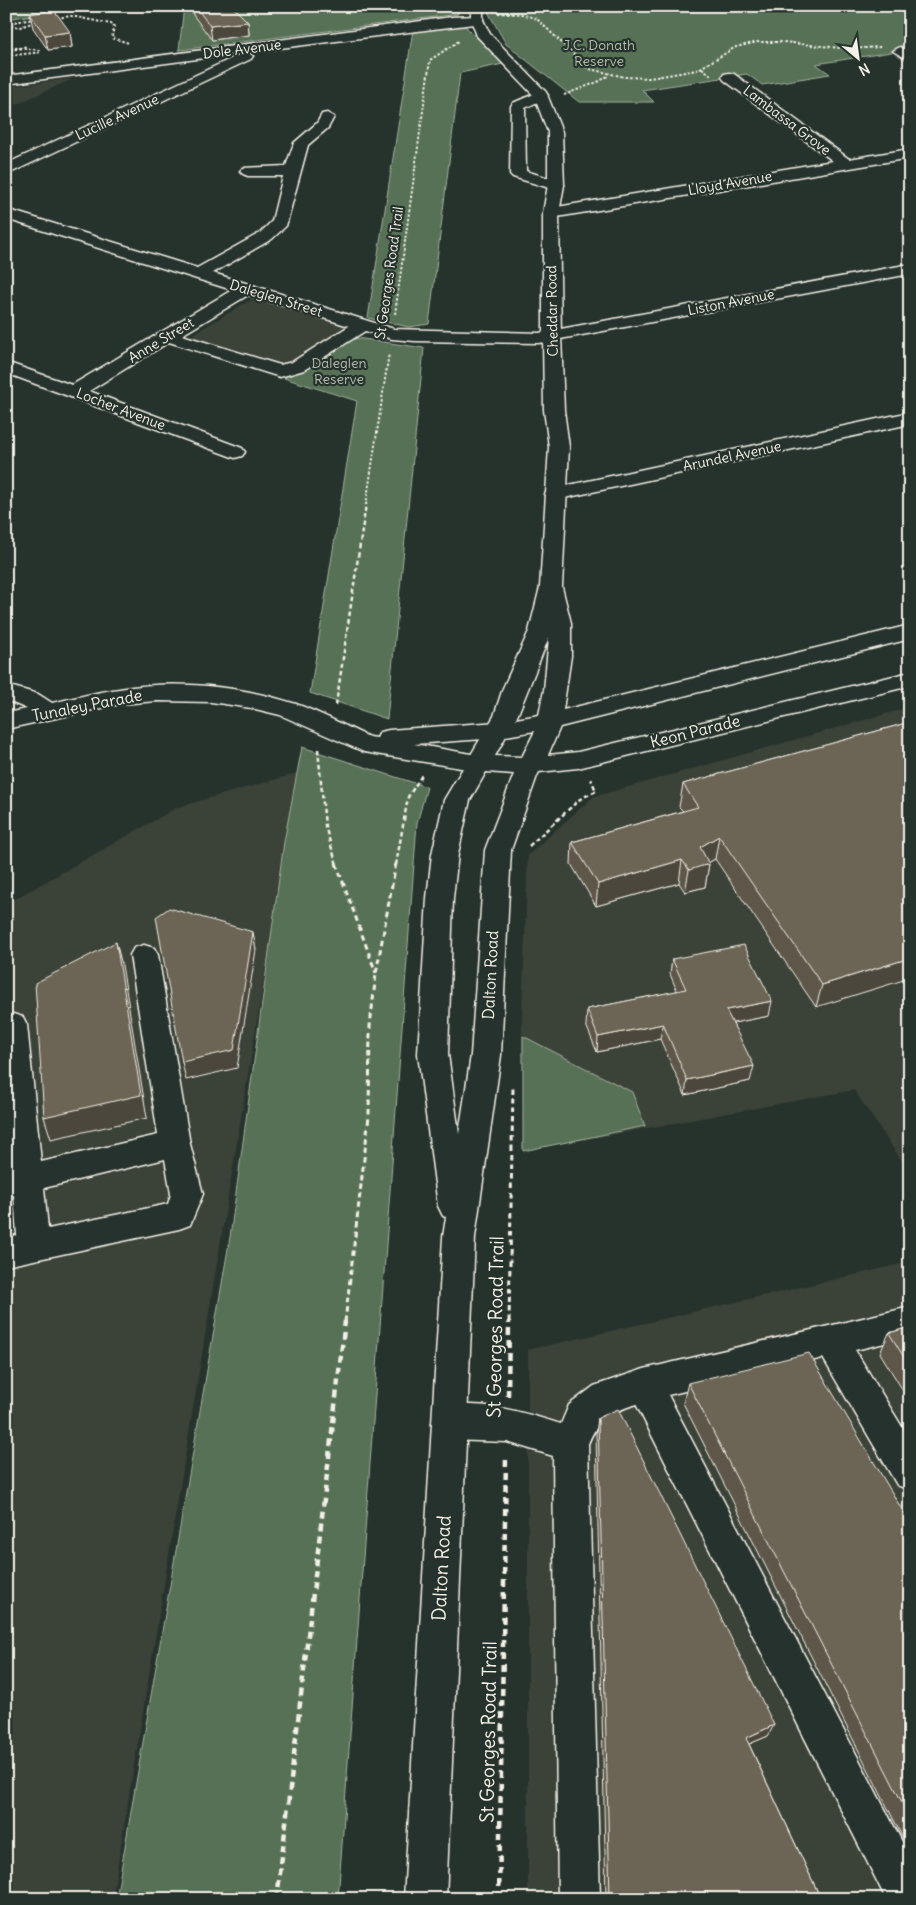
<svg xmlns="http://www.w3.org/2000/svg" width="916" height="1905" viewBox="0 0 916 1905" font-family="Delius,sans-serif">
<rect width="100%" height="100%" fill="#26332d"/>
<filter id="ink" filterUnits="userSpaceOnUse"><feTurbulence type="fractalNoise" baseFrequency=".02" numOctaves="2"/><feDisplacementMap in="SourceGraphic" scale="10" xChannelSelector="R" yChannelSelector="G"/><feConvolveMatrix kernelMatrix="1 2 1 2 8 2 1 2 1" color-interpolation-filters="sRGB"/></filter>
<g filter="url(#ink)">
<path fill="#3b4239" d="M75 78 6 109V110V87Z
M252 299 268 300 350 327V337L284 378 178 343Z
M910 707V1173L854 1090 523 1151 522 1014 528 855 593 797Z
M298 773 112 1899H6V904L178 807Z
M910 1262V1899H528V1350Z"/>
<path fill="#577157" stroke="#a6b1a0" d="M7 6H95L6 19Z
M184 6H459L458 14 179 50Z
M489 6H910V49L816 64 830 74 762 85 747 74 642 90 654 102H579L506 44 488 12Z
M462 23 503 64 460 73 429 324 409 327 368 318 413 30Z
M350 337 424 348 387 719 310 693 357 401 284 378Z
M302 747 427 787 417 823 338 1899H116L230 1237 284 842Z
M523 1036 632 1092 645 1126 523 1151Z"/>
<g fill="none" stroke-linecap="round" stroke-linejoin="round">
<defs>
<path id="minor" d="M477 16 483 20 482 23 247 52 253 56 251 59 6 175V164L243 53 6 84V76L452 17Z
M900 47 910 51V61L893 51Z
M729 73 734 74 849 159 910 149V158L551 218 545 216 543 213 545 210 551 208 833 161 724 80 722 77 724 74Z
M541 91 548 95 546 98 525 108 526 171 561 182 564 185 561 188 556 190 513 177 510 174 511 106 513 103Z
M327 113 334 117 328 128 308 145 286 226 272 239 213 273 394 329 539 333 910 264V274L539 343 415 341 392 339 365 331 304 370 280 377 169 342 89 391 242 448 245 452 242 456 235 458 6 373V362L72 385 232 290 6 219V209L197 268 260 233 272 221 283 176H248L243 174 240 171 243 168 286 166 294 143 317 123 322 114ZM248 295 349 326 292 362 280 365 182 335Z
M910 412V424L555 500 548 498 545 494 548 490 555 488Z
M6 685 38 694 52 703C74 698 97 692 119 689 176 679 241 686 296 704 321 713 345 726 369 737L377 738 380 732 389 730 498 722 506 724 510 730 506 736 498 738 414 744 488 757 491 763 488 769 479 771 364 752 280 715 251 708 211 702 157 701 120 704 6 729V713L27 709 6 700Z
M144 945 154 948 158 955 190 1144 203 1194 190 1225 179 1229 6 1266V1238L17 1235 14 1195 6 1197V1171L11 1169 6 1112V1016L13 1014 23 1017 27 1025 41 1162 158 1135 130 955 134 948ZM165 1159 171 1194 168 1204 48 1229 44 1188Z
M910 1307V1337L855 1350 910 1440V1490L897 1485 823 1358 668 1395 910 1857V1899H886L636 1404C612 1412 597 1420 588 1444L600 1899H558L553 1456 507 1442 449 1440 437 1435 432 1423 437 1411C474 1396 524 1413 561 1424L569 1405 594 1386 644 1369Z"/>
<path id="major" d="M471 6H483V20L490 34 546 92 562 132 564 185 559 213 561 336 564 410 569 447 562 587 571 623V656L563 710 910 625V639L560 727 548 755 578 752 910 672V686L578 768 539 772 537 776 511 850 501 1055 475 1237 446 1899H404L443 1237 446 1217 443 1216 438 1206 418 1054 427 898 432 854 444 800 494 716 503 688 529 631 540 587 549 447 544 410 543 336V213L548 185V132L534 96 477 36 471 20ZM549 637 544 690 539 715 516 719ZM535 731 522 757 495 756 506 736ZM486 772 514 774 485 850 471 1055 459 1134 448 1054 453 898 458 854 470 800Z"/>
</defs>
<use href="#minor" stroke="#f4f1e8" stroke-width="3"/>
<use href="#major" stroke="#f4f1e8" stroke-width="3"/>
<path stroke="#f4f1e8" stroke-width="2" stroke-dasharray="2.5 2" stroke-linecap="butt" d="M498 13 522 14 537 19 589 69 625 77 650 78 697 70 736 47 758 42H783L849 49 881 47
M57 18 71 16 111 24 114 25 112 38 129 43
M6 23 35 19
M6 25 20 27 35 22
M6 47 40 50
M6 52 27 46
M6 56 41 52
M702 68 711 75
M564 95 600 81 609 75
M395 314 430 60 459 41
M366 505 389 353"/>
<path stroke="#f4f1e8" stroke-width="2.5" stroke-dasharray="4.5 3" stroke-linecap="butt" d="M336 705 366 504
M318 749 325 826 337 865
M529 846 580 799 596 791 591 779
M396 865 408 797 422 775"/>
<path stroke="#f4f1e8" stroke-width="3" stroke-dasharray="5.5 4" stroke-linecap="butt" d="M336 863 376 973
M345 1322 369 1116 370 1026 376 974 396 863
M509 1322 513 1087"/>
<path stroke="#f4f1e8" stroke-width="4.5" stroke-dasharray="7 5" stroke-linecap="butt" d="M508 1396 509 1321
M277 1899 345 1321
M499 1899 506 1457"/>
<use href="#minor" fill="#26332d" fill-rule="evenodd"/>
<use href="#major" fill="#26332d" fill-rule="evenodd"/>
</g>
<path fill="#5d5749" stroke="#f4f1e8" d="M192 6H232L248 22 249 35 212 40 193 15Z
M30 14 70 32 72 47 48 50 33 28Z
M910 722 816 1007 715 859 708 863 709 864 705 887 685 892 679 883 596 906 571 864 572 842 683 811 679 807 683 784Z
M672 959 769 1016 733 1023 750 1081 685 1095 660 1039 597 1052 586 1025 587 1009 677 991 670 974Z
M910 1327V1402L880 1353 889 1333Z
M688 1383 910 1523V1852L683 1403Z
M598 1418 768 1736 749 1744 821 1899H606L596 1433Z"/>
<path fill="#4c473c" stroke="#f4f1e8" d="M248 22 249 35 212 40 210 26Z
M70 32 72 47 48 50 45 35Z
M719 836 715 859 702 866 709 864 705 887 685 892 689 870 700 847Z
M682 860 679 883 596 906 598 884Z
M253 932 256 950 237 1068 186 1080 182 1062Z
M116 942 122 965 147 1118 51 1139 44 1117Z
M910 958V978L816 1007 822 985Z
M772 1001 769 1016 723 1025 726 1010Z
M663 1024 660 1039 597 1052 598 1037Z
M754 1066 750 1081 685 1095 687 1080Z
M774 1725 768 1736 740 1748 746 1738Z"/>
<path fill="#6c6555" stroke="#f4f1e8" d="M195 6H232L248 22 210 26Z
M54 10 70 32 45 35 30 14Z
M910 722V958L822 985 719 836 700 847 709 864 689 870 682 860 598 884 572 842 698 807 683 784Z
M169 908 253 932 234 1050 182 1062 156 917Z
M116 942 141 1095 44 1117 35 983Z
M744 945 772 1001 726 1010 754 1066 687 1080 663 1024 598 1037 587 1009 686 989 672 959Z
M910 1327V1367L889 1333Z
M809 1353 910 1523V1818L688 1383Z
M618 1409 774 1725 746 1738 821 1899H610L598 1418Z"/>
</g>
<g text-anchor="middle" stroke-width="4.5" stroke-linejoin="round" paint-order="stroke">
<g font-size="14" fill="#b5beae" stroke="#26332d">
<text x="599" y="50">J.C. Donath<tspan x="599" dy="16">Reserve</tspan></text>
<text x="339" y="368">Daleglen<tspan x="339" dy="16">Reserve</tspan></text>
</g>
<g font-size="14" fill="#f4f1e8" stroke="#26332d">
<text transform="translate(242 49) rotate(-7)" y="5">Dole Avenue</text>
<text transform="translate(117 117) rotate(-25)" y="5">Lucille Avenue</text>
<text transform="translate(787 120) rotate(37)" y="5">Lambassa Grove</text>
<text transform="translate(730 183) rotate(-10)" y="5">Lloyd Avenue</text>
<text transform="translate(389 273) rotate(-82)" y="5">St Georges Road Trail</text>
<text transform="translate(276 298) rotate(17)" y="5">Daleglen Street</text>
<text transform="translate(731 302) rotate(-11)" y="5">Liston Avenue</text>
<text transform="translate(552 311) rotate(-91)" y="5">Cheddar Road</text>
<text transform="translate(161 340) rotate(-31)" y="5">Anne Street</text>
<text transform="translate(121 409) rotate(21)" y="5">Locher Avenue</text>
<text transform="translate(732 456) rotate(-12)" y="5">Arundel Avenue</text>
</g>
<g font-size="16" fill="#f4f1e8" stroke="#26332d">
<text transform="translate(87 705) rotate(-11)" y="6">Tunaley Parade</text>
<text transform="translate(695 731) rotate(-14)" y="6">Keon Parade</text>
<text transform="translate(490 975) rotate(-87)" y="6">Dalton Road</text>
</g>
<g font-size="19" fill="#f4f1e8" stroke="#26332d">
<text transform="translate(495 1327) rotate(-89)" y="7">St Georges Road Trail</text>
<text transform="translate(441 1568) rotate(-87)" y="7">Dalton Road</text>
<text transform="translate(488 1732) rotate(-89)" y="7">St Georges Road Trail</text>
</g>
</g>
<rect width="916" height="1905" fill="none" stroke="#26332d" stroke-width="25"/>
<rect x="12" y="12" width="891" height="1880" fill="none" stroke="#f4f1e8" stroke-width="2" filter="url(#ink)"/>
<g transform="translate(858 58) rotate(151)" stroke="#26332d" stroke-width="4" paint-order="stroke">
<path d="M0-4L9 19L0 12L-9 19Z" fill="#f4f1e8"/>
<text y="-8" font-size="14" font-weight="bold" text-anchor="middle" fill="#f4f1e8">N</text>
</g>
</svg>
